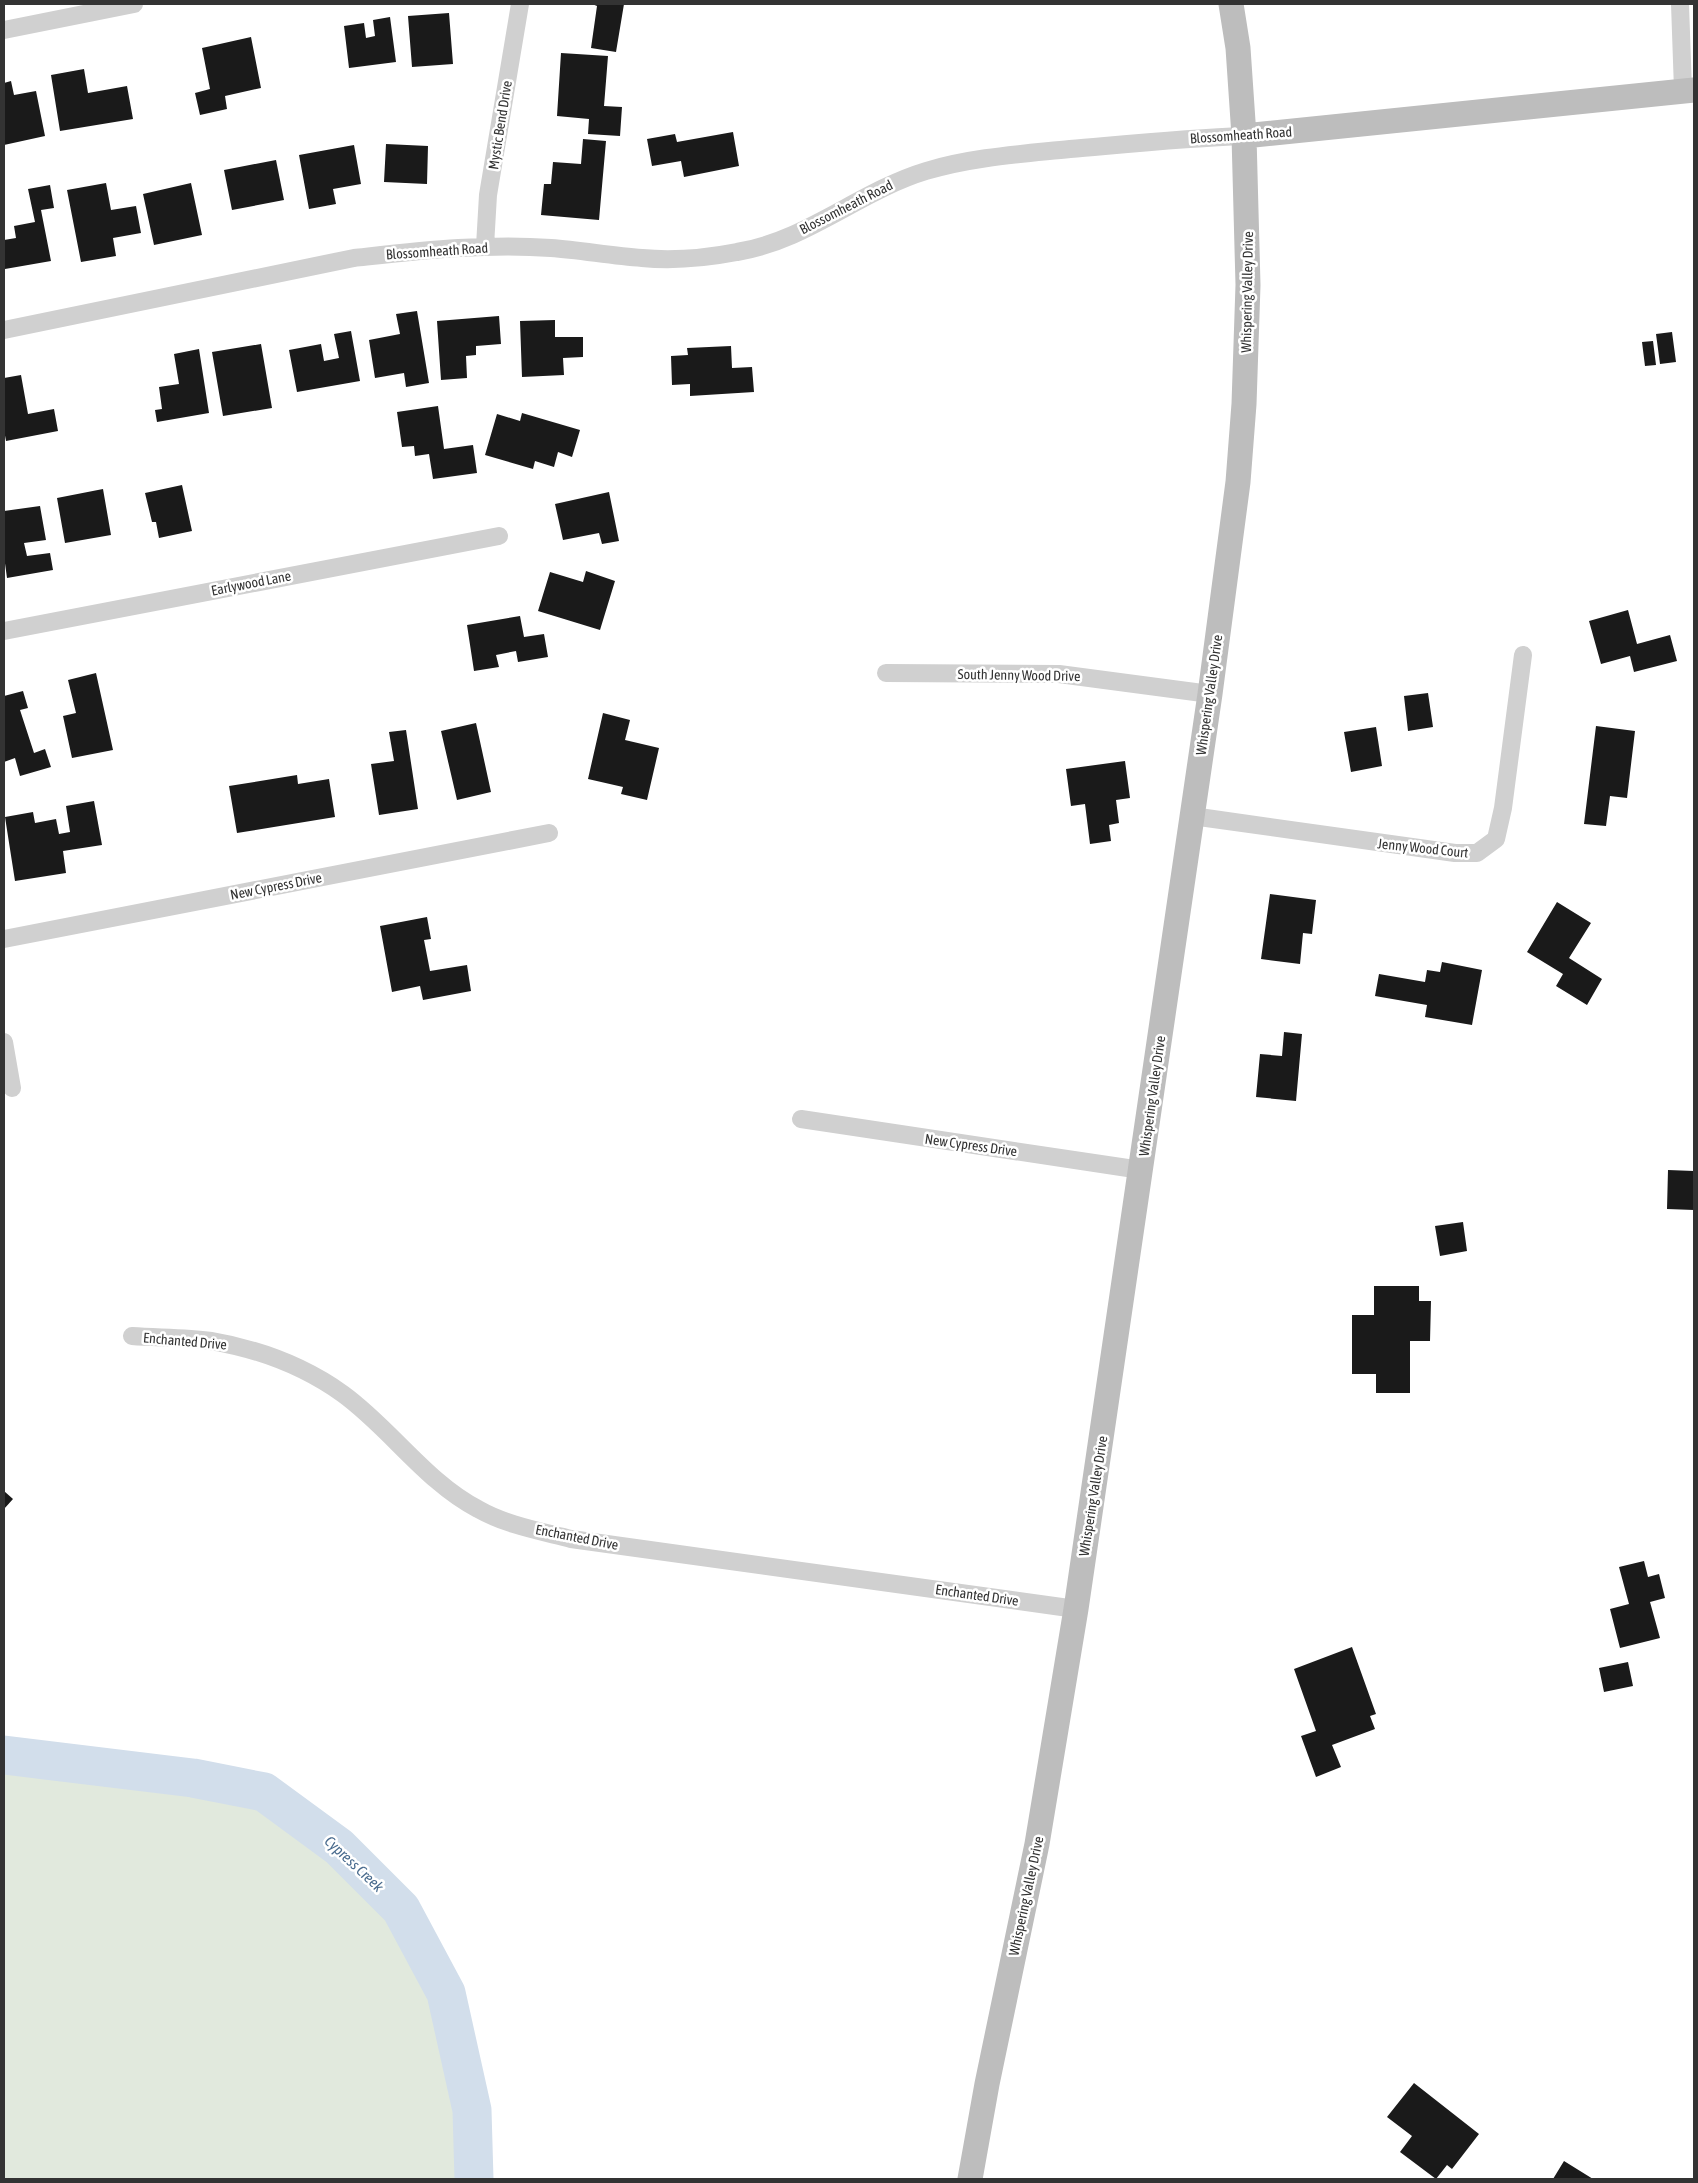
<svg xmlns="http://www.w3.org/2000/svg" width="1698" height="2183" viewBox="0 0 1698 2183" font-family="'Asap Condensed',sans-serif">
<rect width="100%" height="100%" fill="#fff"/>
<path fill="#e1e9dd" d="M4 1755 193 1778 264 1792 339 1847 401 1909 446 1993 472 2110 474 2179H4Z"/>
<g fill="none" stroke-linecap="round" stroke-linejoin="round">
<path stroke="#d2deeb" stroke-width="39" d="M4 1755 193 1778 264 1792 339 1847 401 1909 446 1993 472 2110 474 2179"/>
</g>
<path fill="#1a1a1a" d="M592 4H624L616 52 591 48 597 6Z
M449 13 453 64 412 67 408 16Z
M390 17 396 62 349 68 344 26 364 23 366 38 375 36 373 20Z
M251 37 261 88 225 96 227 109 200 115 195 93 210 89 202 48Z
M561 53 608 56 604 106 622 107 620 136 588 134 589 119 557 116Z
M84 69 88 93 127 86 133 119 60 131 51 75Z
M11 81 14 95 36 91 45 136 4 145V83Z
M733 132 739 166 684 177 681 161 652 166 647 139 675 134 677 142Z
M583 139 606 141 599 220 541 215 544 184H551L553 162 581 164Z
M386 144 428 146 427 184 384 182Z
M354 145 361 184 333 189 336 204 309 209 299 155Z
M276 160 284 200 232 210 224 170Z
M106 183 111 210 136 206 141 233 113 238 116 256 81 262 67 190Z
M191 183 202 235 154 245 143 194Z
M50 185 54 208 41 210 51 261 5 269 4 240 16 238 14 226 35 222 28 189Z
M417 311 429 383 406 387 404 373 375 378 369 340 400 334 396 314Z
M499 316 501 344 476 346V355L466 356 467 378 441 380 437 321Z
M555 320V337H583V357L563 358 564 375 522 377 520 321Z
M351 331 360 381 297 392 289 350 321 344 324 361 339 358 334 334Z
M1672 332 1676 362 1660 364 1656 334Z
M1653 341 1656 365 1645 366 1642 342Z
M261 344 272 408 223 416 212 352Z
M731 346 732 368 752 367 754 392 690 396V384L672 385 671 356 688 355 687 348Z
M199 349 209 413 157 422 155 410 162 409 159 387 179 384 174 354Z
M21 375 28 414 54 409 58 431 6 441 4 430V378Z
M438 406 444 449 473 445 477 473 433 479 429 454 415 456 414 446 402 447 397 412Z
M522 413 580 430 572 457 558 452 554 467 535 461 533 469 485 455 497 414 520 421Z
M182 485 192 531 159 538 156 522H152L145 493Z
M103 489 111 535 65 543 57 498Z
M609 492 619 541 602 544 599 533 563 540 555 504Z
M40 506 46 540 24 543 27 556 50 553 53 570 7 578 4 556V511Z
M586 571 615 581 600 630 538 611 550 572 583 582Z
M1628 610 1637 644 1670 635 1677 661 1634 672 1630 656 1601 664 1589 621Z
M520 616 524 637 544 634 548 657 518 662 516 651 496 655 499 667 474 671 467 625Z
M96 673 113 750 72 758 63 716 76 713 68 680Z
M23 691 28 708 20 710 34 753 45 749 51 767 20 776 15 758 4 762V696Z
M1428 693 1433 727 1408 731 1404 696Z
M603 713 630 720 625 740 659 748 647 800 621 794 623 787 588 779Z
M476 723 491 792 457 800 441 731Z
M1596 726 1635 731 1627 798 1610 796 1606 826 1584 824Z
M1376 727 1382 766 1351 772 1344 732Z
M406 730 418 809 379 815 371 764 394 761 389 732Z
M1125 761 1130 798 1116 800 1119 823 1109 825 1111 841 1090 844 1085 804 1071 806 1066 769Z
M297 775 298 784 329 779 335 817 237 833 229 786Z
M94 801 102 845 63 851 66 873 15 881 5 817 33 812 35 823 56 819 59 834 70 832 66 806Z
M1270 894 1316 900 1312 934 1303 933 1300 964 1261 959Z
M1557 902 1591 923 1569 958 1602 979 1587 1005 1556 986 1563 974 1527 952Z
M427 917 431 939 424 940 430 971 467 965 471 991 423 1000 420 986 392 992 380 926Z
M1442 962 1482 970 1472 1025 1425 1017 1427 1005 1375 996 1379 974 1425 982 1427 970 1440 972Z
M1284 1032 1302 1034 1296 1101 1256 1097 1260 1054 1282 1056Z
M1668 1170 1694 1171V1210L1667 1209Z
M1463 1222 1467 1251 1440 1256 1435 1226Z
M1374 1286H1419V1301H1431L1430 1341H1410V1393H1376V1374H1352V1315H1374Z
M4 1491 13 1499 4 1509Z
M1644 1561 1648 1577 1659 1574 1665 1598 1650 1602 1660 1638 1620 1648 1610 1609 1629 1604 1619 1567Z
M1352 1647 1376 1714 1370 1716 1375 1729 1332 1745 1341 1767 1316 1777 1301 1736 1316 1731 1294 1669Z
M1628 1662 1633 1686 1604 1692 1599 1668Z
M1414 2083 1479 2134 1452 2169 1447 2165 1436 2179 1400 2152 1412 2136 1387 2117Z
M1564 2161 1593 2179H1553Z"/>
<g fill="none" stroke-linecap="round" stroke-linejoin="round">
<path stroke="#d0d0d0" stroke-width="18" d="M1680 4 1683 90
M4 30 134 4
M485 246 488 195 520 4
M4 330 354 258C419 251 485 243 551 248 581 250 611 256 642 258 674 261 706 258 737 252 806 241 860 191 926 171 972 157 1022 154 1070 149 1128 144 1186 138 1244 136
M4 631 499 536
M886 673 1059 674 1210 694
M1192 816 1455 853H1477L1496 839 1503 808 1523 655
M4 939 549 833
M4 1042 12 1088
M801 1119 1141 1170
M132 1336C158 1338 185 1337 211 1341 258 1349 304 1366 343 1394 390 1428 426 1482 478 1509 506 1525 540 1531 571 1539L1076 1609"/>
<path stroke="#bdbdbd" stroke-width="25" d="M1244 136 1694 90
M970 2179 987 2084 1037 1844 1076 1609 1210 694 1238 482 1244 404 1248 285 1244 136 1238 48 1231 4"/>
</g>
<g text-anchor="middle" stroke-width="5" stroke-linejoin="round" paint-order="stroke">
<g font-size="14" fill="#333" stroke="#fff">
<text transform="translate(500 125) rotate(-81)" y="5">Mystic Bend Drive</text>
<text transform="translate(1241 135) rotate(-4)" y="5">Blossomheath Road</text>
<text transform="translate(846 207) rotate(-27)" y="5">Blossomheath Road</text>
<text transform="translate(437 251) rotate(-4)" y="5">Blossomheath Road</text>
<text transform="translate(1247 292) rotate(-89)" y="5">Whispering Valley Drive</text>
<text transform="translate(251 583) rotate(-11)" y="5">Earlywood Lane</text>
<text transform="translate(1019 675) rotate(1)" y="5">South Jenny Wood Drive</text>
<text transform="translate(1209 695) rotate(-82)" y="5">Whispering Valley Drive</text>
<text transform="translate(1423 848) rotate(6)" y="5">Jenny Wood Court</text>
<text transform="translate(276 886) rotate(-11)" y="5">New Cypress Drive</text>
<text transform="translate(1152 1096) rotate(-82)" y="5">Whispering Valley Drive</text>
<text transform="translate(971 1145) rotate(8)" y="5">New Cypress Drive</text>
<text transform="translate(185 1341) rotate(5)" y="5">Enchanted Drive</text>
<text transform="translate(1093 1496) rotate(-81)" y="5">Whispering Valley Drive</text>
<text transform="translate(577 1537) rotate(11)" y="5">Enchanted Drive</text>
<text transform="translate(977 1595) rotate(8)" y="5">Enchanted Drive</text>
<text transform="translate(1026 1896) rotate(-78)" y="5">Whispering Valley Drive</text>
</g>
<g font-size="15" font-style="italic" fill="#486a8d" stroke="#fff">
<text transform="translate(354 1864) rotate(43)" y="5">Cypress Creek</text>
</g>
</g>
<rect width="1698" height="2183" fill="none" stroke="#333333" stroke-width="10"/>
</svg>
